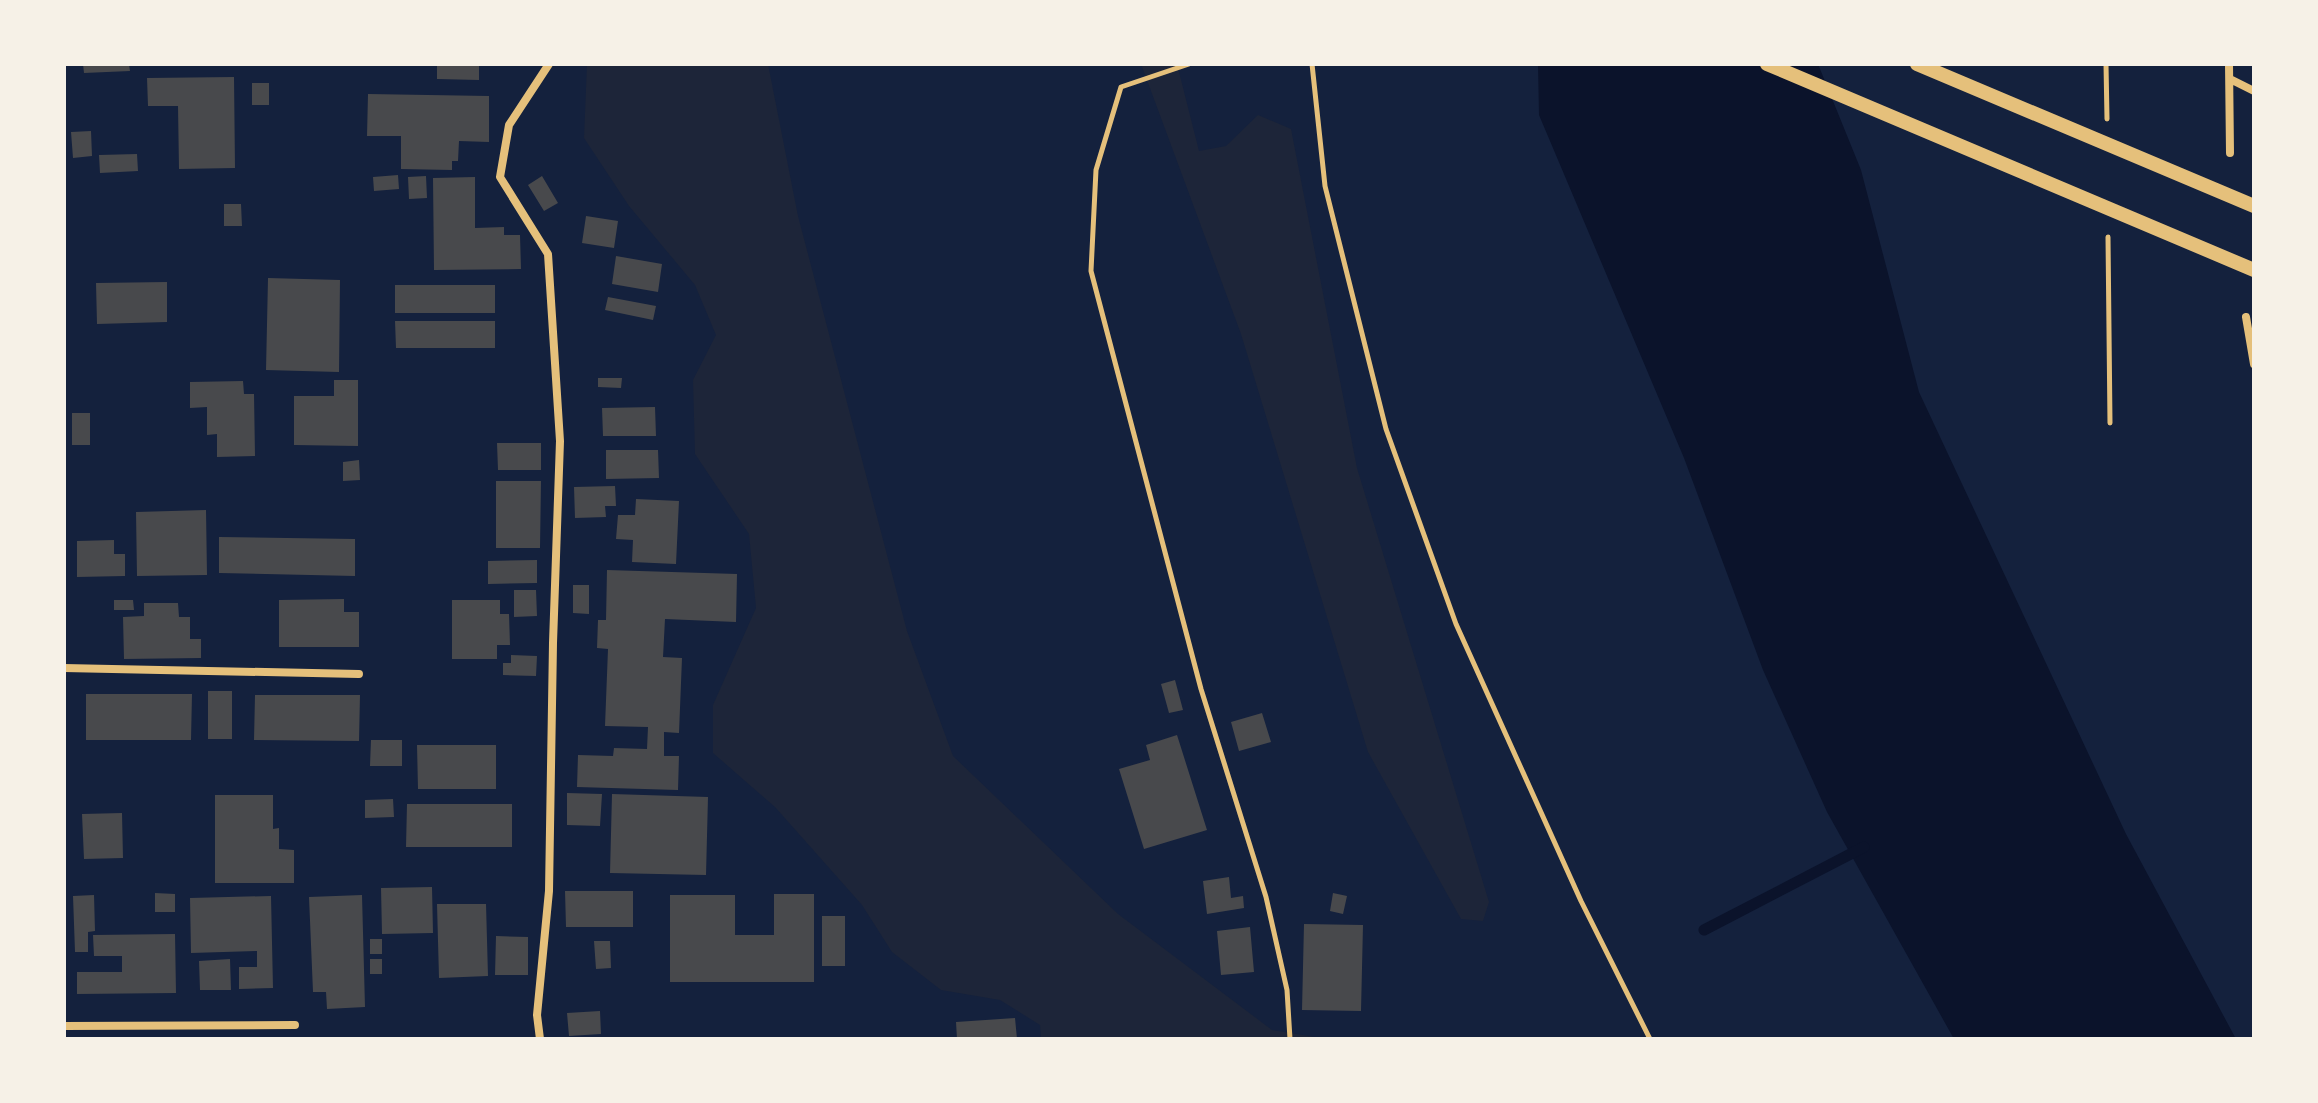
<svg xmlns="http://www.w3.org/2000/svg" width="2318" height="1103" viewBox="0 0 2318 1103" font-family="'DM Sans',sans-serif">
<rect width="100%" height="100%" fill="#14213d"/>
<path fill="#1d2539" d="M587 64H768L798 216 907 631 953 756 1118 914 1272 1030 1327 1039H1041L1040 1025 1000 1000 941 990 892 952 862 905 775 807 713 753V705L756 608 749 534 695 454 693 380 716 335 695 285 629 206 584 138Z
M1141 64H1177L1199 151 1226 146 1258 115 1291 129 1357 468 1489 902 1483 921 1461 919 1368 752 1241 334Z"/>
<path fill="#0b132b" d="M1538 64H1818L1861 170 1919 392 2126 834 2236 1039H1954L1827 812 1763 670 1684 458 1539 115Z"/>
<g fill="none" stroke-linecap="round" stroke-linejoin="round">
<path stroke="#0b132b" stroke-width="11" d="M1704 930 1864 847"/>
</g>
<path fill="#48494c" d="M83 64H129L130 71 84 73Z
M437 64H479V80L437 79Z
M234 77 235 168 179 169 178 106H148L147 78Z
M252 83H269V105H252Z
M368 94 489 96V142L459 141 458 161H452V170L401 169V136H367Z
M91 131 92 156 73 158 71 132Z
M137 154 138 171 100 173 99 155Z
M398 175 399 189 374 191 373 177Z
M426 176 427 198 409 199 408 177Z
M542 176 558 203 544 211 528 185Z
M475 177V228L504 227V235H520L521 269 434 270 433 178Z
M224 204H241L242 226H224Z
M586 216 618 221 614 248 582 243Z
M616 256 662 264 658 292 612 284Z
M268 278 340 280 339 372 266 370Z
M167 282V322L97 324 96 283Z
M395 285H495V313H395Z
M608 297 656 306 653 320 605 310Z
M395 321H495V348H396Z
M598 378H622L621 388 598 387Z
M334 380H358V446L294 445V396H334Z
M243 381 244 394H254L255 456 217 457V434L207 435V407L190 408V382Z
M655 407 656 436H603L602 408Z
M72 413H90V445H72Z
M497 443H541V470H498Z
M606 450H658L659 478 606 479Z
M359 460 360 480 343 481V462Z
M496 481H541L540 548H496Z
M615 486 616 506H605L606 517 575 518 574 487Z
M636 499 679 501 676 564 632 562 633 540 616 539 618 515H635Z
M206 510 207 575 137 576 136 512Z
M219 537 355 539V576L219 573Z
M114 540V554H125V576L77 577V541Z
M537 560V583L488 584V561Z
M607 570 737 574 736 622 665 619 663 657 682 658 679 733 664 732V756H679L678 790 577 787 578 755 613 756 614 748 647 749 648 727 605 726 608 649 597 648 598 620H606Z
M573 585H589V614L573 613Z
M514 590H536L537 616 514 617Z
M344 599V612H359V647H279V600Z
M114 600H133L134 610H114Z
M452 600H500V614H509L510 645H497V659H452Z
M144 603H178L179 617H190V639H201V658L124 659 123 617 144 616Z
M511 655 537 656 536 676 503 675V663H511Z
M1175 680 1183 710 1169 713 1161 684Z
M208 691H232V739H208Z
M86 694H192L191 740H86Z
M255 695H360L359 741 254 740Z
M1262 713 1271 742 1239 751 1231 722Z
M1177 735 1207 830 1144 849 1119 769 1150 760 1146 745Z
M371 740H402V766H370Z
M417 745H496V789H418Z
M567 793 602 794 600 826 567 825Z
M612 794 708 797 706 875 610 873Z
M215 795H273V829L279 828V849L294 850V883H215Z
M393 799 394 817 365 818V800Z
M407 804H512V847H406Z
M122 813 123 858 84 859 82 814Z
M1229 877 1231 898 1243 896 1244 908 1207 914 1203 881Z
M432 887 433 933 382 934 381 888Z
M565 891H633V927H566Z
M155 893 175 894V912H155Z
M1333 893 1347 896 1343 914 1330 911Z
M774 894H814V982H670V895H735V935H774Z
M94 895 95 931 88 932V952H75L73 896Z
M362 895 365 1007 327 1009 326 992H313L309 897Z
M271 896 273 988 239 989V967H257V951L191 953 190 898Z
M437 904H486L488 976 439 978Z
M822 916H845V966H822Z
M1304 924 1363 925 1361 1011 1302 1010Z
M1250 927 1254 972 1221 975 1217 931Z
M175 934 176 993 77 994V972H122V956H94L93 935Z
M496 936 528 937V975H495Z
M370 939H382V954H370Z
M594 941H610L611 968 596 969Z
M230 959 231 990H200L199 961Z
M370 959H382V974H370Z
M600 1011 601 1034 569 1036 567 1013Z
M1015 1018 1017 1039H957L956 1022Z"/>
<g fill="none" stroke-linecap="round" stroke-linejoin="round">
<path stroke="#e5c07b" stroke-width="5" d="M1189 64 1121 87 1096 170 1091 271 1201 689 1266 897 1287 990 1290 1039
M1312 64 1325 186 1386 429 1456 624 1581 901 1650 1039
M2106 64 2107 119
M2108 237 2110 423"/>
<path stroke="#e5c07b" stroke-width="8" d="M2229 64 2230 153
M2230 79 2254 91
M2246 317 2254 364
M64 668 359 674
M64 1026 295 1025
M540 1039 537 1015 549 891 553 643 560 441 548 254 500 177 509 125 549 64"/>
<path stroke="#e5c07b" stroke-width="14" d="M1767 64 2254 270
M1917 64 2254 206"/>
</g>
<rect width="2318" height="1103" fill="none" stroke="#f6f1e7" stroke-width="132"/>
</svg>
